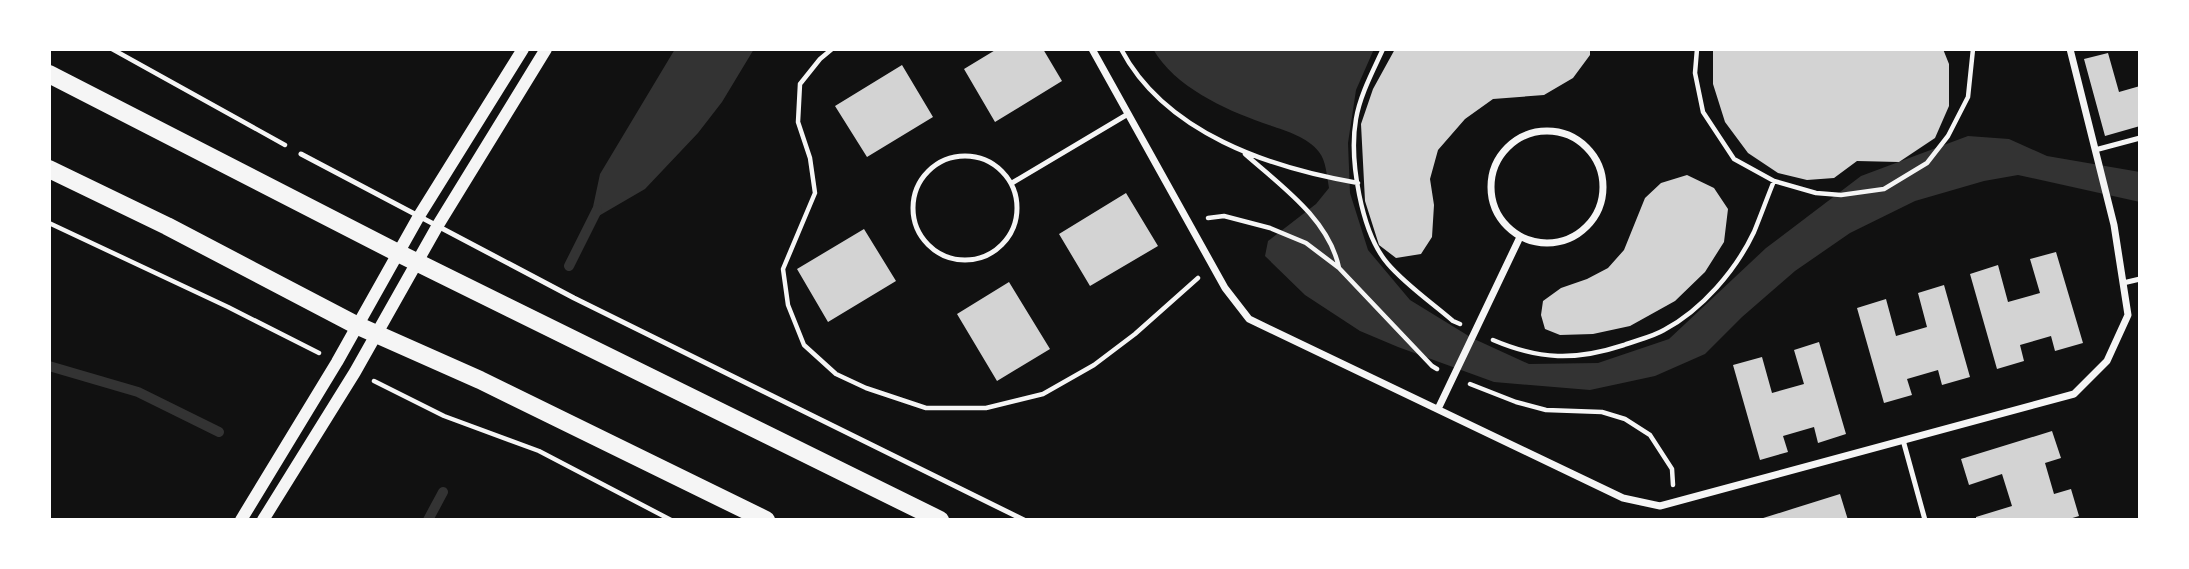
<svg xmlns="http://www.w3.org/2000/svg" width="2189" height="569" viewBox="0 0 2189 569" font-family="'DM Sans',sans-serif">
<rect width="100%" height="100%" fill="#111"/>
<path fill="#333" d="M675 49H754L722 102 698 133 645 189 590 221 600 174Z
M1153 49H1374L1356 90 1348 143 1350 193 1368 250 1410 300 1472 338 1529 364 1598 363 1669 339 1766 248 1861 176 1968 136 2009 139 2047 156 2140 172V202L2018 175 1984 181 1915 201 1850 233 1795 271 1742 317 1705 354 1655 376 1590 390 1494 382 1398 347 1360 331 1305 295 1265 256 1268 241 1316 204 1329 188C1327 177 1326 160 1319 152 1306 135 1282 130 1263 123 1224 109 1175 87 1153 49Z"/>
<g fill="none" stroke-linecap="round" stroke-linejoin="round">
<path stroke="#333" stroke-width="10" d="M569 266 597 210
M49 366 138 392 219 432
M428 520 443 492"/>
</g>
<path fill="#d3d3d3" d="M997 49H1043L1062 81 995 122 964 69Z
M1395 49H1590V55L1573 78 1544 95 1493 99 1465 119 1438 150 1430 179 1434 205 1432 237 1421 254 1396 258 1379 245 1365 201 1361 124 1373 89Z
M1713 49H1943L1949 64V106L1935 138 1899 162 1857 161 1834 178 1807 180 1778 173 1748 153 1725 122 1713 84Z
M2108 53 2119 92 2140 86V126L2105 136 2084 59Z
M902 65 933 117 867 157 835 106Z
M1687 175 1714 188 1728 209 1724 242 1705 272 1675 301 1630 326 1593 334 1560 335 1545 329 1541 315 1543 301 1561 288 1587 279 1608 268 1624 250 1645 198 1661 183Z
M1126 193 1158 246 1090 286 1059 234Z
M864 229 896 281 828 322 797 269Z
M2056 252 2083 343 2055 351 2051 336 2020 345 2024 361 1997 369 1970 274 1998 265 2008 302 2040 293 2030 259Z
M1009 282 1050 349 997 381 957 314Z
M1944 285 1970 377 1942 385 1938 370 1907 379 1912 395 1884 403 1857 308 1886 299 1896 336 1927 327 1918 293Z
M1819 342 1846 434 1818 443 1814 427 1783 436 1788 452 1760 460 1733 365 1762 357 1772 393 1804 384 1794 350Z
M2052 431 2061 458 2045 463 2054 494 2071 489 2079 516 2066 520H1976V517L2012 506 2002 474 1969 485 1961 459Z
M1840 494 1848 520H1760V519Z"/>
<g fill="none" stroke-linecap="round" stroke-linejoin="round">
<path stroke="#f5f5f5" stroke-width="4.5" d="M112 49 285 145
M832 49 820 59 800 84 798 122 810 158 815 193 783 269 788 305 804 345 836 374 866 388 926 408H986L1043 394 1094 365 1135 334 1198 278
M1121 49C1165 133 1270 168 1358 183
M1383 49C1373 71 1360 95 1356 119 1349 159 1361 233 1388 264 1406 285 1431 302 1453 321L1460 324
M1697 49 1695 73 1703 112 1734 159 1774 181 1816 193 1841 195 1884 189 1927 163 1948 136 1968 97 1973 49
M1245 154C1280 185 1329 219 1339 268
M1208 218 1224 216 1270 228 1306 243 1339 268 1432 366 1437 369
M49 223 228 307 319 353
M1493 340C1540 360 1575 361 1624 345 1637 340 1652 337 1664 330 1702 310 1736 270 1754 232 1761 215 1767 198 1774 181
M374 381 444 416 539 451 671 520
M1470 384 1516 402 1546 410 1602 412 1625 419 1650 435 1672 469 1673 485"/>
<path stroke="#f5f5f5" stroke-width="5" d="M2095 150 2140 138
M301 154 574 298 1024 520
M913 208a52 52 0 1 1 104 0a52 52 0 1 1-104 0Z
M1012 183 1128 114
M2123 283 2140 279
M1903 440 1925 520"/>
<path stroke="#f5f5f5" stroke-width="7" d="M1092 49 1225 288 1249 319 1623 498 1660 506 2074 394 2107 361 2128 315 2114 225 2070 49
M1491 187a56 56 0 1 1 112 0a56 56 0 1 1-112 0Z
M1438 409 1520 237"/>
<path stroke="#f5f5f5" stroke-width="12" d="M241 520 337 362 419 216 523 49
M263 520 355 372 438 225 546 49"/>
<path stroke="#f5f5f5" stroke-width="18" d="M49 74 398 253 940 520
M49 169 167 226 356 325 480 380 766 520"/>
</g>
<rect width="2189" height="569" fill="none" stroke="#ffffff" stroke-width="102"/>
</svg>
